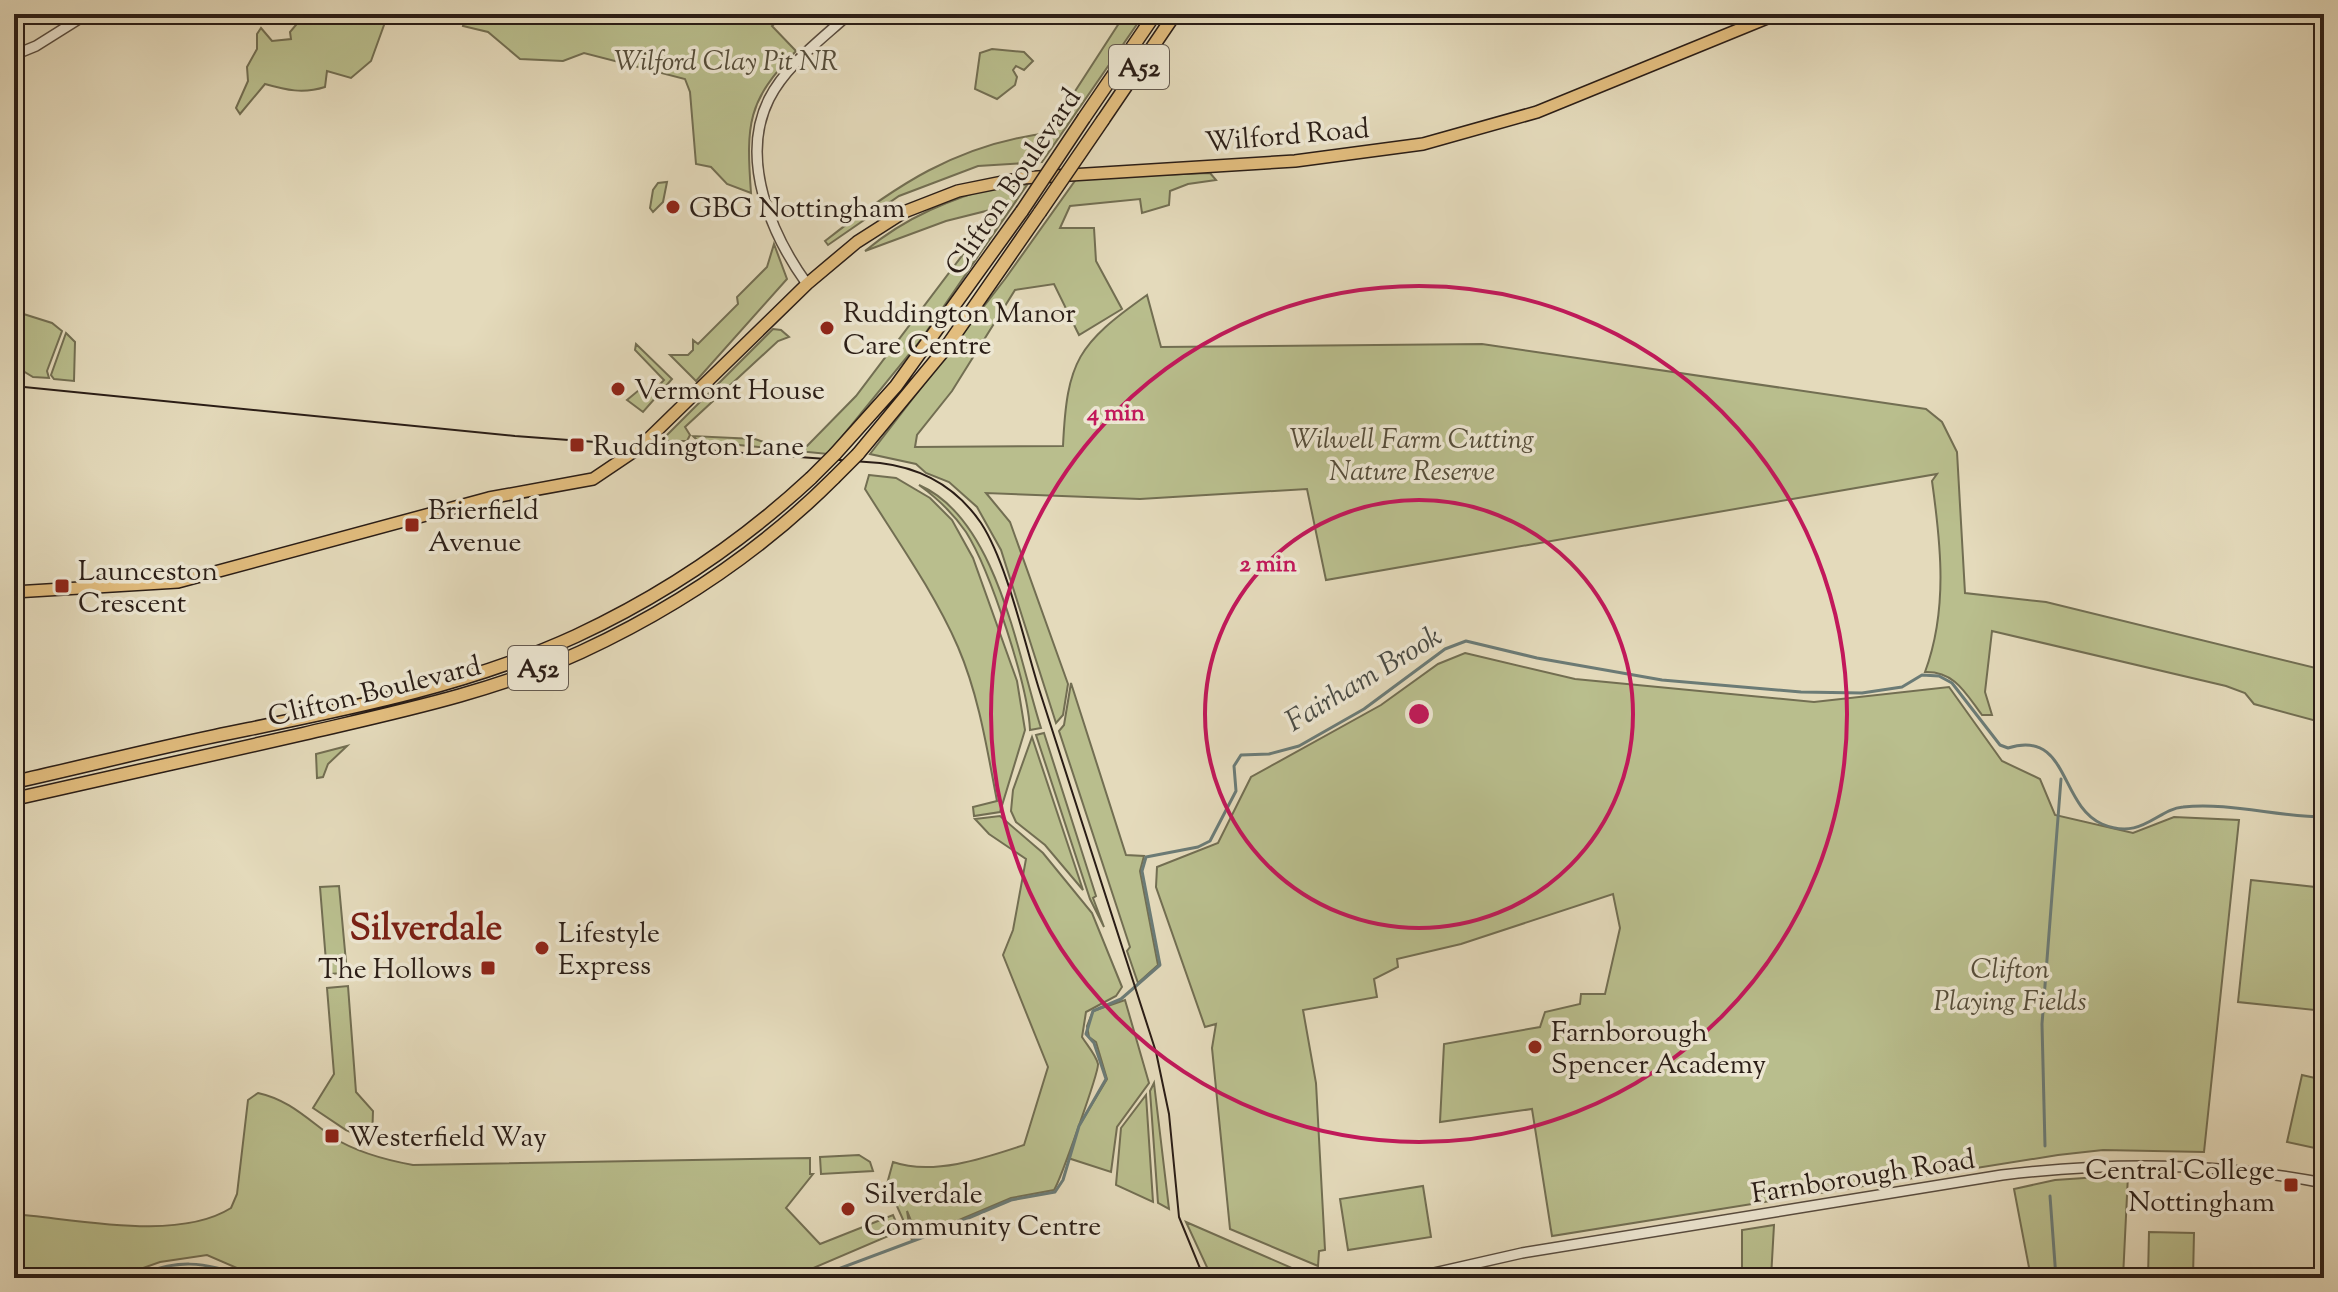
<svg xmlns="http://www.w3.org/2000/svg" width="2338" height="1292" viewBox="0 0 2338 1292" font-family="'Sorts Mill Goudy',serif">
<rect width="100%" height="100%" fill="#e4dabb"/>
<filter id="stains"><feTurbulence type="fractalNoise" baseFrequency=".0025" numOctaves="4"/><feColorMatrix values="0 0 0 0 .2 0 0 0 0 .09 0 0 0 0 .02 0 0 0 .5 -.17"/></filter>
<radialGradient id="worn" r=".72"><stop offset=".6" stop-color="#630" stop-opacity="0"/><stop offset="1" stop-color="#630" stop-opacity=".3"/></radialGradient>
<path fill="#b9be8d" stroke="#726e52" stroke-width="2" d="M305 14H388L371 61 351 78 327 71 325 87C303 94 286 90 265 84L240 114 236 108 248 81 247 67 257 49V34L261 28 272 41 291 39 290 32Z
M466 14H785L772 26 796 51C747 101 746 124 751 193L727 184 711 167 696 164 690 92 685 79 584 53 563 61 520 59 488 32 463 26Z
M1125 14H1144L1042 162 978 166 899 196 828 245 825 241C895 186 957 144 1048 133Z
M992 49 1024 52 1033 61 1024 70 1016 66 1013 70 1017 77 1015 85 997 99 975 89 980 53Z
M1210 173 1216 180 1188 184 1170 191 1169 205 1142 213 1140 199 1070 206 1060 228H1094L1096 261 1122 309 1079 335 1054 284 1015 290 952 391 917 435 915 447 1063 446C1067 360 1078 344 1147 295L1161 347 1482 344 1926 409 1942 422 1957 452 1965 593 2046 602 2324 670V723L2254 704 2245 693 2226 686 1992 631 1985 692 1992 715H1982C1966 694 1955 671 1925 672 1948 610 1941 545 1932 481L1937 474 1326 580 1307 489 1140 499 986 493 1010 522 1068 684 1063 715 1056 723 1001 550 977 507 949 482 926 473 916 464 870 454 1005 279 1077 178Z
M667 182 663 202 653 212 650 208 653 190 658 183Z
M1003 184 1027 185 920 341 828 454 698 441 693 436 755 439 778 447 807 446 856 396 998 208 946 221 865 251C907 216 951 199 1003 184Z
M774 244 787 279 696 381 670 355H688L693 350V340L698 344 738 304 737 297 767 267Z
M14 311 52 323 62 331 47 371 49 378 33 377 23 371V376H14Z
M773 329 781 330 789 337 778 341 685 427 690 435 687 441H661Z
M66 333 75 342 74 381 54 379 51 375Z
M636 344 672 379 643 412 627 400 639 390 651 394 664 380 635 350Z
M869 475 896 478 930 498 952 520 973 558 1017 681 1025 730 1000 812 974 816 973 807 997 801C987 749 979 696 958 647 934 592 897 540 865 489Z
M919 485C997 519 1017 653 1041 728L1030 730C1028 685 990 570 966 532 953 513 937 498 919 485Z
M1465 653 1575 679 1814 702 1949 687 2002 761 2040 779 2055 815 2133 833 2174 817 2239 820 2204 1152 2103 1150 2058 1155 1552 1236 1532 1109 1440 1122 1444 1044 1540 1027 1545 1012 1580 1004 1581 994H1605L1620 928 1613 894 1461 944 1397 959 1398 967 1374 979 1377 997 1303 1010 1316 1083 1325 1250 1319 1251 1318 1266 1230 1229 1212 1048 1216 1024 1205 1027 1156 887 1157 867 1218 843 1251 777 1381 705 1438 664Z
M1071 683 1126 855 1144 856 1140 871 1158 965 1138 983 1127 951 1130 947 1059 731 1064 725Z
M1044 733 1096 896 1093 898 1104 927 1090 899 1036 735Z
M1032 737 1083 890 1045 845 1016 822 1011 811 1013 790Z
M347 746 328 764 323 777 317 778 316 754Z
M1000 816 1043 853 1092 913 1122 987 1116 996 1086 1012 1082 1037C1087 1045 1096 1055 1098 1064 1099 1072 1060 1181 1054 1190L1011 1198 912 1240 906 1227 912 1223 907 1211 909 1223 905 1224 887 1184 893 1162C933 1176 985 1158 1024 1145L1048 1067 1003 955 1013 930 1026 859 989 834 975 819Z
M2251 880 2324 888V1011L2238 1002Z
M339 886 347 973 327 974 320 887Z
M348 986 356 1092 373 1111 372 1141 346 1130 313 1108 334 1074 327 988Z
M1125 1000 1149 1083 1117 1127 1111 1172 1068 1158 1079 1126 1107 1079 1096 1042 1089 1037 1087 1026 1093 1011Z
M2302 1075 2324 1080V1150L2287 1142Z
M1154 1083 1169 1209 1158 1203 1150 1091Z
M258 1093C290 1100 308 1120 334 1138 358 1153 386 1160 413 1165L810 1158V1174H813L786 1208 820 1244 893 1215 900 1231 790 1278H260L207 1255 160 1262 115 1278 32 1275 14 1278V1214C76 1219 177 1242 231 1208L237 1194 248 1100Z
M1146 1095 1153 1202 1116 1185 1121 1128Z
M859 1155 870 1162 873 1171 821 1174 820 1157Z
M2128 1175 2123 1278H2031L2014 1189 2055 1180Z
M1423 1186 1431 1237 1348 1250 1340 1199Z
M1186 1222 1301 1272 1287 1278H1212Z
M1774 1225 1771 1278H1742V1230Z
M2149 1232 2194 1233 2193 1278H2148Z"/>
<g fill="none" stroke-linecap="round" stroke-linejoin="round">
<path stroke="#6b7b76" stroke-width="3" d="M2045 1146 2042 1024 2061 779
M2050 1196 2056 1278
M130 1278C180 1258 200 1261 249 1278
M814 1278 921 1238 1011 1200 1055 1192 1063 1180 1079 1126 1106 1079 1094 1043 1086 1034 1093 1011 1121 999 1160 965 1142 871 1146 857 1198 847 1210 841 1236 791 1234 766 1241 755 1269 754 1299 746 1364 709 1445 649 1466 641 1537 658 1662 680 1801 692 1862 693 1902 687 1922 675 1939 676 1952 683 2000 745 2008 748C2069 729 2059 805 2102 824 2142 841 2157 809 2183 807 2229 802 2278 817 2324 817"/>
<defs>
<path id="minor" d="M14 55 36 46 87 14
M807 284C771 234 739 159 769 99 786 65 822 39 849 14
M1412 1278 1522 1253 2002 1175C2112 1162 2215 1162 2324 1183"/>
<path id="major" d="M14 592 178 582 489 498 593 479 639 448 807 284 857 242 904 212 958 191 1022 178 1295 161 1423 144 1537 112 1777 14"/>
<path id="highway" d="M1084 118 1155 14
M1103 120 1175 14
M835 454 896 386 1022 211
M858 454 945 349 1040 212
M14 782C81 767 148 750 215 736 336 711 463 688 576 636 664 595 741 543 811 478
M14 799C110 777 207 756 303 734 397 712 494 692 581 652 676 608 760 552 834 478"/>
</defs>
<use href="#minor" stroke="#584c3f" stroke-width="12"/>
<use href="#major" stroke="#2a1d16" stroke-width="14"/>
<use href="#highway" stroke="#2a1d16" stroke-width="15"/>
<use href="#minor" stroke="#ede7d3" stroke-width="9"/>
<use href="#major" stroke="#e2bd7e" stroke-width="11"/>
<use href="#highway" stroke="#e2bd7e" stroke-width="12"/>
<path stroke="#2a1d16" stroke-width="2" d="M14 386 515 436 880 463C922 468 957 488 981 523 1007 563 1024 641 1039 689 1078 810 1117 931 1156 1052L1169 1114 1179 1217 1204 1278"/>
<defs>
<path id="highway-bridge" d="M1022 211 1084 118
M1040 212 1103 120
M811 478 835 454
M834 478 858 454"/>
</defs>
<use href="#highway-bridge" stroke="#2a1d16" stroke-width="15" stroke-linecap="butt"/>
<use href="#highway-bridge" stroke="#e2bd7e" stroke-width="12"/>
</g>
<g fill="none" stroke="#c2185b" stroke-width="4">
<circle cx="1419" cy="714" r="214"/>
<circle cx="1419" cy="714" r="428"/>
</g>
<g fill="#8f2418" stroke="#ede7d3" stroke-width="3">
<circle cx="673" cy="207" r="8"/>
<circle cx="827" cy="328" r="8"/>
<circle cx="618" cy="389" r="8"/>
<rect x="569" y="437" width="16" height="16" rx="4"/>
<rect x="404" y="517" width="16" height="16" rx="4"/>
<rect x="54" y="578" width="16" height="16" rx="4"/>
<circle cx="542" cy="948" r="8"/>
<rect x="480" y="960" width="16" height="16" rx="4"/>
<circle cx="1535" cy="1047" r="8"/>
<rect x="324" y="1128" width="16" height="16" rx="4"/>
<rect x="2283" y="1177" width="16" height="16" rx="4"/>
<circle cx="848" cy="1209" r="8"/>
</g>
<g text-anchor="middle" stroke-width="7" stroke-linejoin="round" paint-order="stroke">
<g fill="#ede7d3" stroke="#645a4f" stroke-width="2">
<rect x="1109" y="45" width="60" height="44" rx="6"/>
<rect x="508" y="646" width="60" height="44" rx="6"/>
</g>
<g font-size="26" font-weight="bold" fill="#2a1d16">
<text x="1139" y="76">A52</text>
<text x="538" y="677">A52</text>
</g>
<g font-size="28" font-style="italic" fill="#554d3a" stroke="#ede7d3">
<text x="726" y="70">Wilford Clay Pit NR</text>
<text x="1412" y="448">Wilwell Farm Cutting<tspan x="1412" dy="32">Nature Reserve</tspan></text>
<text x="2010" y="978">Clifton<tspan x="2010" dy="32">Playing Fields</tspan></text>
</g>
<g font-size="28" fill="#2a1d16" stroke="#ede7d3">
<text transform="translate(1287 134) rotate(-5)" y="10">Wilford Road</text>
<text transform="translate(1012 181) rotate(-56)" y="10">Clifton Boulevard</text>
<text transform="translate(374 690) rotate(-14)" y="10">Clifton Boulevard</text>
<text transform="translate(1863 1175) rotate(-9)" y="10">Farnborough Road</text>
</g>
<g font-size="28" fill="#2a1d16" stroke="#ede7d3" text-anchor="start">
<text x="689" y="217">GBG Nottingham</text>
<text x="843" y="322">Ruddington Manor<tspan x="843" dy="32">Care Centre</tspan></text>
<text x="634" y="399">Vermont House</text>
<text x="593" y="455">Ruddington Lane</text>
<text x="428" y="519">Brierfield<tspan x="428" dy="32">Avenue</tspan></text>
<text x="78" y="580">Launceston<tspan x="78" dy="32">Crescent</tspan></text>
<text x="558" y="942">Lifestyle<tspan x="558" dy="32">Express</tspan></text>
<text x="472" y="978" text-anchor="end">The Hollows</text>
<text x="1551" y="1041">Farnborough<tspan x="1551" dy="32">Spencer Academy</tspan></text>
<text x="348" y="1146">Westerfield Way</text>
<text x="2275" y="1179" text-anchor="end">Central College<tspan x="2275" dy="32">Nottingham</tspan></text>
<text x="864" y="1203">Silverdale<tspan x="864" dy="32">Community Centre</tspan></text>
</g>
<g font-size="30" font-style="italic" fill="#4a4c46" stroke="#ede7d3">
<text transform="translate(1363 678) rotate(-31)" y="10">Fairham Brook</text>
</g>
<g font-size="36" font-weight="bold" fill="#7a1f14" stroke="#ede7d3">
<text x="426" y="939">Silverdale</text>
</g>
</g>
<circle cx="1419" cy="714" r="12" fill="#c2185b" stroke="#ede7d3" stroke-width="4"/>
<g font-size="24" text-anchor="middle" font-weight="bold" fill="#c2185b" stroke="#ede7d3" stroke-width="7" stroke-linejoin="round" paint-order="stroke">
<text x="1116" y="420">4 min</text>
<text x="1268" y="571">2 min</text>
</g>
<rect width="2338" height="1292" fill="none" stroke="#e4dabb" stroke-width="48"/>
<rect x="16" y="16" width="2306" height="1260" fill="none" stroke="#2a1d16" stroke-width="4"/>
<rect x="24" y="24" width="2290" height="1244" fill="none" stroke="#2a1d16" stroke-width="2"/>
<rect width="100%" height="100%" filter="url(#stains)"/>
<rect width="100%" height="100%" fill="url(#worn)"/>
</svg>
